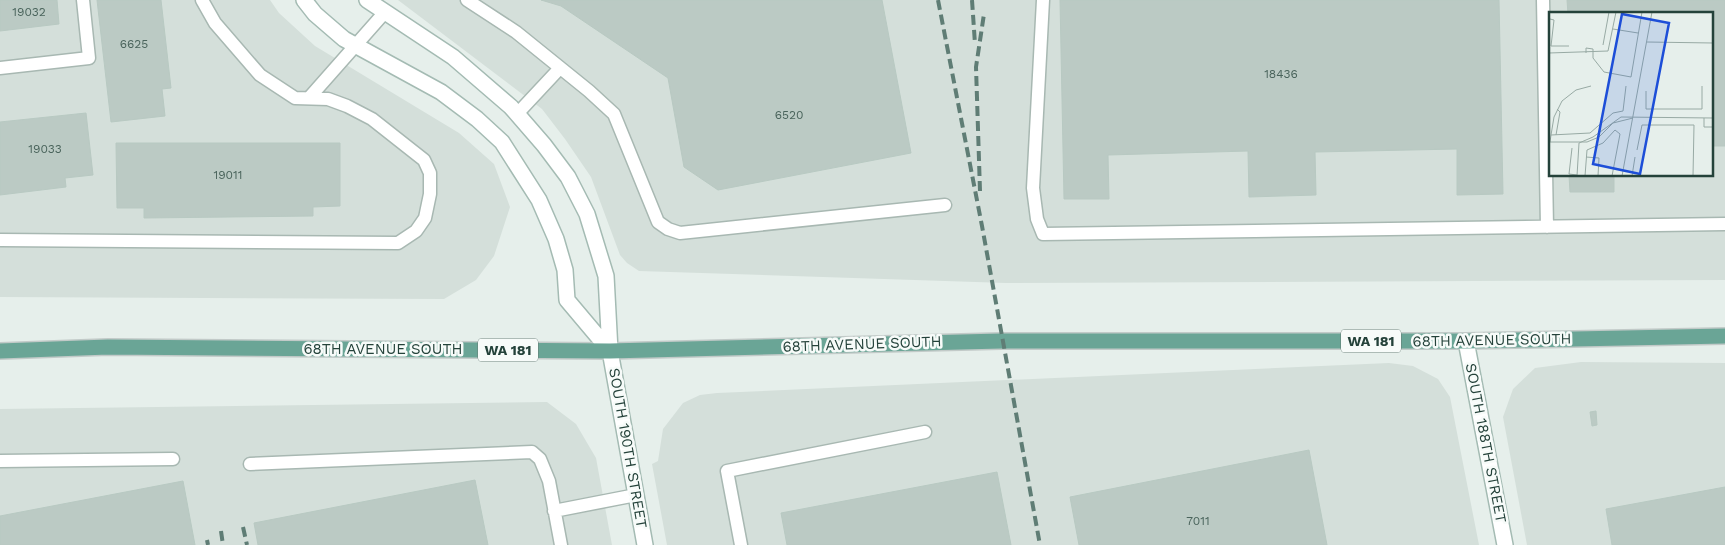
<svg xmlns="http://www.w3.org/2000/svg" width="1725" height="545" viewBox="0 0 1725 545" font-family="'Work Sans',sans-serif">
<rect width="100%" height="100%" fill="#e6efeb"/>
<path fill="#d4dfda" fill-rule="evenodd" d="M0 0H270L279 13 315 46 459 133 494 164 510 207 494 256 476 280 444 299 0 297Z
M398 0H1725V280L1006 283 639 271 627 263 620 255 591 177 565 139 542 109ZM1550 14H1711V175H1550Z
M1581 362 1725 363V545H1527L1503 417 1513 389 1535 368Z
M1389 363 1413 366 1438 379 1450 397 1479 545H667L652 464 658 461 663 429 683 403 700 395 717 393Z
M547 402 576 424 596 458 612 545H0V409Z"/>
<path fill="#bbcac4" stroke="#b8c9c2" d="M0 0H57L59 24 0 31Z
M97 0H161L171 88 162 89 165 116 111 122Z
M541 0H882L911 153 718 190 684 167 668 78 561 6Z
M1060 0H1499L1503 194 1457 195V149L1315 152 1316 195 1249 197 1248 151 1108 155 1109 199H1064Z
M1567 0H1725V146H1711V14H1568Z
M86 113 93 175 65 178 66 187 0 195V122Z
M116 143H340V206L313 207V216L144 218V208H117Z
M1569 175H1614V192H1570Z
M1596 411 1597 425 1592 426 1590 412Z
M1309 450 1327 545H1079L1070 497Z
M997 472 1011 545H787L781 513Z
M475 480 488 545H258L254 523Z
M183 481 195 545H0V516Z
M1725 487V545H1612L1606 509Z"/>
<g fill="none" stroke-linecap="round" stroke-linejoin="round">
<defs>
<path id="lane" d="M467 0 516 32 589 91 614 114 658 222 668 229 680 233 945 205
M1043 0 1033 188 1037 219 1043 234 1725 224
M1543 0 1547 227
M0 68 89 58 83 0
M309 98 385 12
M517 114 560 68
M0 240 398 243 416 231 425 218 430 194V173L424 160 372 119 347 106 328 99 295 98 260 75 215 23 202 0
M0 461 173 459
M250 464 532 452 540 459 549 481 561 545
M554 511 636 495
M741 545 727 471 925 432"/>
<path id="secondary" d="M304 0 315 14 344 39 441 92 477 119 502 142 539 200 556 239 565 270 567 300 610 351
M367 0 453 57 511 107 544 145 568 177 587 214 606 276 610 351 645 545
M1466 341 1505 545"/>
<path id="primary" d="M0 351 108 347 610 351 1001 341H1466L1725 336"/>
</defs>
<use href="#lane" stroke="#a8b8b2" stroke-width="15"/>
<use href="#secondary" stroke="#a4bbb3" stroke-width="18"/>
<use href="#primary" stroke="#c2cac8" stroke-width="18"/>
<use href="#lane" stroke="#fff" stroke-width="12"/>
<use href="#secondary" stroke="#fff" stroke-width="15"/>
<use href="#primary" stroke="#6aa596" stroke-width="15"/>
<path stroke="#5f7d75" stroke-width="4" stroke-dasharray="10 5" stroke-linecap="butt" d="M938 0 982 226 1040 545
M972 0 975 44
M980 191 976 67 984 14
M243 527 247 545
M221 531 223 545
M207 540 208 545"/>
</g>
<g text-anchor="middle" stroke-width="5" stroke-linejoin="round" paint-order="stroke">
<g font-size="12" fill="#4a645c">
<text x="29" y="16">19032</text>
<text x="134" y="48">6625</text>
<text x="1281" y="78">18436</text>
<text x="789" y="119">6520</text>
<text x="45" y="153">19033</text>
<text x="228" y="179">19011</text>
<text x="1198" y="525">7011</text>
</g>
<g fill="#f7fbf9" stroke="#637a73" stroke-width="1">
<rect x="1341" y="329.5" width="60" height="23" rx="4"/>
<rect x="478" y="338.5" width="60" height="23" rx="4"/>
</g>
<g font-size="14" font-weight="bold" fill="#24423a">
<text x="1371" y="346">WA 181</text>
<text x="508" y="355">WA 181</text>
</g>
<g font-size="15" fill="#24423a" stroke="#f7fbf9">
<text transform="translate(1492 340) rotate(-1)" y="5">68TH AVENUE SOUTH</text>
<text transform="translate(862 344) rotate(-2)" y="5">68TH AVENUE SOUTH</text>
<text x="383" y="354">68TH AVENUE SOUTH</text>
<text transform="translate(1486 443) rotate(79)" y="5">SOUTH 188TH STREET</text>
<text transform="translate(628 448) rotate(80)" y="5">SOUTH 190TH STREET</text>
</g>
</g>
<g transform="translate(1549 12)">
<rect width="164" height="164" fill="#e6efeb"/>
<path fill="none" stroke="#98aaa4" stroke-width="1" d="M1 7 5 8 2 34H20M64 17 89 21M98 30 164 31M54 33 60 0M0 41 59 39 67 0M37 41V36L44 37V46L55 60 82 65 93 0M97 79V97H153V74M155 106V115H164M2 123 5 105 13 89 27 78 42 74M7 123 11 100 8 97M1 130 2 123 41 121 64 101 74 99 77 74M1 130H38L50 125 64 111 84 106M30 131 44 125 72 105 164 106M23 136 20 162 28 163M88 138 93 113H145L144 164M37 145 50 146 49 164M28 164 30 131M36 164 38 138 54 131 66 118 71 122 63 164M73 164 103 0M83 164 86 145"/>
<path fill="#1d4ed8" fill-opacity="0.15" stroke="#1d4ed8" stroke-width="2.5" d="M73 2 120 11 91 162 44 152Z"/>
<rect width="164" height="164" fill="none" stroke="#24423a" stroke-width="2.5"/>
</g>
</svg>
